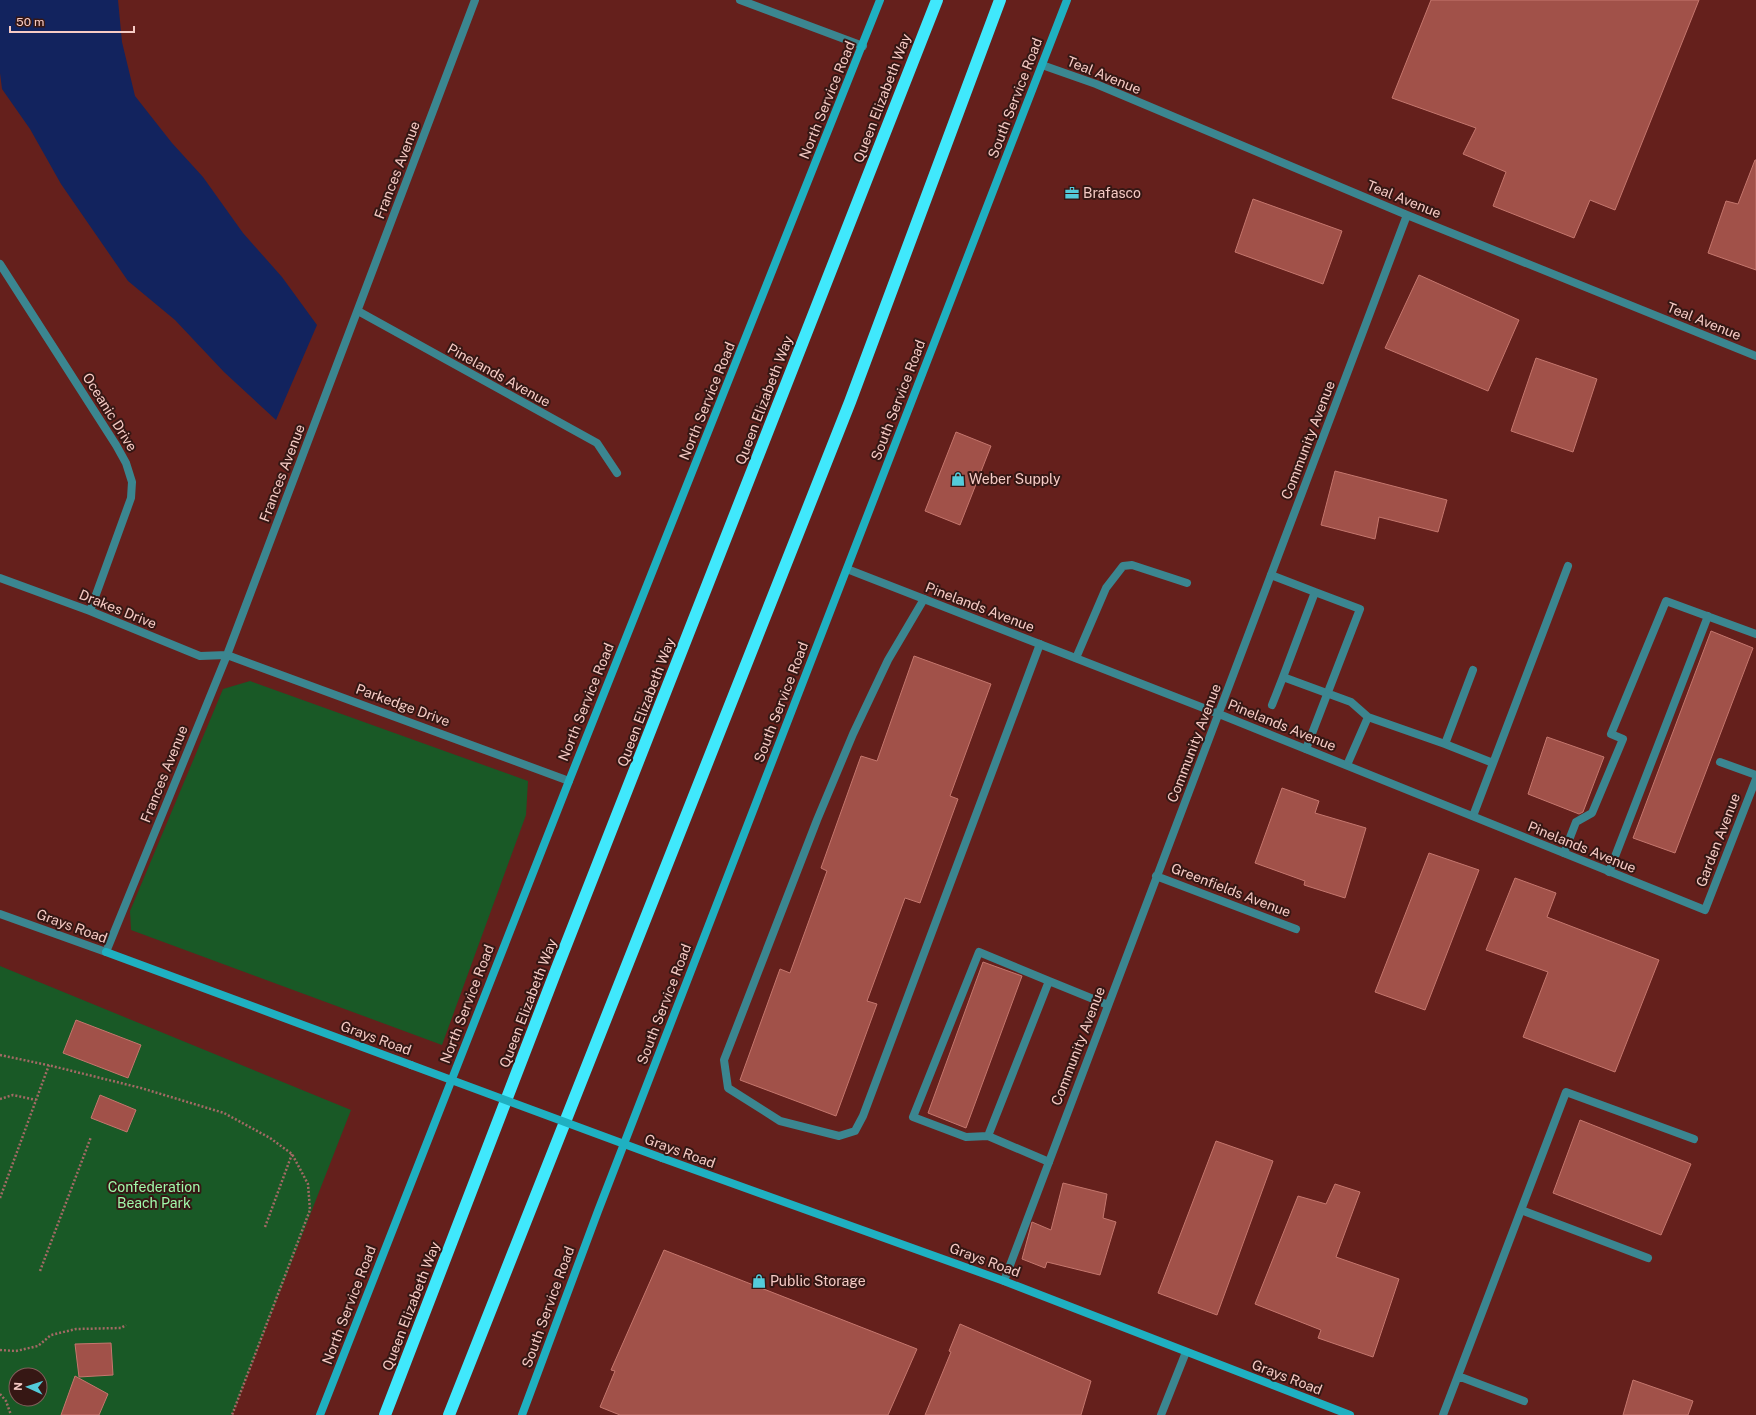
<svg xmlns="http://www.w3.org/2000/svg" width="1756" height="1415" viewBox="0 0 1756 1415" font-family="'Public Sans',sans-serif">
<rect width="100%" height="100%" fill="#65201c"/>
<path fill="#195926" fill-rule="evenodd" d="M250 681 528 781 526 815 442 1045 131 930 130 911 223 689Z
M0 966 351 1110 232 1415H0ZM16 1375H40V1399H16Z"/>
<path fill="#12235e" d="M0 0H118L122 42 135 96 172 143 203 177 243 233 282 277 317 325 276 420 224 372 175 320 128 281 61 184 30 129 2 89 0 73Z"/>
<path fill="#a15149" stroke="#c5776e" d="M1431 0H1699L1615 210 1590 200 1574 238 1493 206 1506 172 1463 154 1476 128 1392 98Z
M1755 160H1756V270L1708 253 1726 201 1738 204Z
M1253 199 1342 231 1323 284 1235 252Z
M1419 275 1519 320 1488 391 1385 348Z
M1536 358 1597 379 1573 452 1511 431Z
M956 432 991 446 960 525 925 511Z
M1335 471 1447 500 1438 532 1379 517 1375 539 1321 525Z
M1711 631 1753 648 1675 853 1633 838Z
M914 656 991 684 950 796 958 799 920 903 905 898 867 1001 877 1004 836 1116 740 1080 780 969 790 973 827 871 821 868 861 756 877 761Z
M1547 737 1604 757 1583 812 1579 814 1528 794Z
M1282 788 1319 801 1315 813 1366 828 1345 898 1304 885 1305 881 1255 863Z
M1429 853 1479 870 1425 1010 1375 992Z
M1515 878 1556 893 1547 917 1659 960 1615 1072 1523 1037 1548 972 1486 950Z
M983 962 1022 976 966 1128 928 1113Z
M76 1020 141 1045 128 1078 63 1053Z
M100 1095 136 1110 127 1132 91 1118Z
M1580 1120 1691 1164 1661 1235 1553 1193Z
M1216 1141 1273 1161 1217 1315 1158 1293Z
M1063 1183 1107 1194 1103 1218 1116 1222 1100 1275 1047 1262 1045 1268 1022 1259 1032 1222 1051 1230Z
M1335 1184 1360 1192 1336 1257 1399 1279 1373 1357 1318 1338 1321 1330 1255 1304 1298 1196 1326 1204Z
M664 1250 917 1349 888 1415H620L600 1407 615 1371 611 1370Z
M960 1324 1091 1381 1081 1415H925L951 1352 949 1351Z
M111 1343 113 1375 79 1377 75 1344Z
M75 1376 108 1394 99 1415H61Z
M1633 1380 1693 1401 1688 1415H1623Z"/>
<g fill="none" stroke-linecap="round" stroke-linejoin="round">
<path stroke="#a36a65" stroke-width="2.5" stroke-dasharray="2 2" stroke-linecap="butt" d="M0 1055 52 1066 141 1088 224 1113 270 1138 292 1154 308 1184 310 1210 232 1415
M0 1099 13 1095 36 1100
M0 1198 49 1065
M265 1227 292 1154
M40 1271 91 1137
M0 1350 16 1351 38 1346 51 1335 76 1329 121 1328 126 1325
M0 1394 6 1401 11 1415"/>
<path stroke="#3b8690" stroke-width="8" d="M1271 575 1315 592
M924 599 888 660 853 734 817 820 724 1060 728 1088 780 1121 839 1136 855 1131 863 1116 1040 644
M1076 658 1106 588 1123 566 1132 565 1187 583
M1473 670 1445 744 1493 763
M1272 705 1283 677
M1306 749 1360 609 1315 592 1283 677 1351 702 1368 717
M1720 762 1756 775
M1347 765 1368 717 1445 744
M1473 816 1568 566
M1564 853 1576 822 1592 813 1623 739 1611 734 1666 601 1756 634
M1609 872 1708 616
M988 1136 966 1137 913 1117 979 952 1049 981
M1049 1162 988 1136 1049 981 1108 1005
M1521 1210 1648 1258
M1458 1376 1524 1401
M1443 1415 1566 1092 1694 1139"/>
<path stroke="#3b8690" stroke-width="8" d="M740 0 863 46
M1042 65 1096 84 1407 215 1756 356
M0 264 116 445 126 463 132 482 131 498 90 611
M358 311 597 443 617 473
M847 569 1219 714 1705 910 1756 779
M0 578 90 611 200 656 227 655 569 781
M1156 876 1296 929
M0 914 106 952 227 655 475 0
M1004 1281 1407 215
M1161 1415 1186 1352"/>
<path stroke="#1fb0c1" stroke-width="8" d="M106 952 411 1065
M662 1158 1004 1281 1350 1415
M320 1415 569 781 880 0
M522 1415 598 1211 1067 0"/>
<path stroke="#40e8fc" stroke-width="12" d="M385 1415 557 968 937 0
M449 1415 850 402 1000 0"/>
<path stroke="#1fb0c1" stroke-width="8" d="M411 1065 662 1158"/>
</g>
<defs>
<symbol id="office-bare" viewBox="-9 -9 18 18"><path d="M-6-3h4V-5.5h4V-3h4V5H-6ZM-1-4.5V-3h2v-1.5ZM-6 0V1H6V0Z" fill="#53cbda" stroke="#361714" stroke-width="2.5" paint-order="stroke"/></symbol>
<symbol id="shop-bare" viewBox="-9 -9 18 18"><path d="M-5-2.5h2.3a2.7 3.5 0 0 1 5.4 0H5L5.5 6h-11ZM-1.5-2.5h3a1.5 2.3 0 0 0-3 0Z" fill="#53cbda" stroke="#361714" stroke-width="2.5" paint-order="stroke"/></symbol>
</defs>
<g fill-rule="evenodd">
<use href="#office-bare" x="1062" y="183" width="20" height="20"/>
<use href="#shop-bare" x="948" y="469" width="20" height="20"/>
<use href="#shop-bare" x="749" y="1271" width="20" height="20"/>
</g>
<g text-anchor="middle" stroke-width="4" stroke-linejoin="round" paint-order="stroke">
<g font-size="14" fill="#f6cbc5" stroke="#361714">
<text transform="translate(1104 75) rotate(22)" y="5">Teal Avenue</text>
<text transform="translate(882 98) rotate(-69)" y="5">Queen Elizabeth Way</text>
<text transform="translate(1015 98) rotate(-69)" y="5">South Service Road</text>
<text transform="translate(827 100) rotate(-68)" y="5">North Service Road</text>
<text transform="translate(397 170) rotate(-69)" y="5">Frances Avenue</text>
<text transform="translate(1404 199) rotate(22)" y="5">Teal Avenue</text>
<text transform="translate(1704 321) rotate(22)" y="5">Teal Avenue</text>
<text transform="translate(499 375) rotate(29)" y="5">Pinelands Avenue</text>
<text transform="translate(764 400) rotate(-69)" y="5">Queen Elizabeth Way</text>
<text transform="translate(898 400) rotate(-69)" y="5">South Service Road</text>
<text transform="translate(707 401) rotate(-68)" y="5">North Service Road</text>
<text transform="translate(110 412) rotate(58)" y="5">Oceanic Drive</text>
<text transform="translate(1308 440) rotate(-69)" y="5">Community Avenue</text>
<text transform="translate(282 473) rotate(-69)" y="5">Frances Avenue</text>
<text transform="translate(980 607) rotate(21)" y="5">Pinelands Avenue</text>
<text transform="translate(118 609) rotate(22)" y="5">Drakes Drive</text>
<text transform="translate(586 702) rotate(-68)" y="5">North Service Road</text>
<text transform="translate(646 702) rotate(-69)" y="5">Queen Elizabeth Way</text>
<text transform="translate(781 702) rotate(-69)" y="5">South Service Road</text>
<text transform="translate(403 705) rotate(20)" y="5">Parkedge Drive</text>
<text transform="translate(1282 725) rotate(22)" y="5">Pinelands Avenue</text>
<text transform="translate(1194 743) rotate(-69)" y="5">Community Avenue</text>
<text transform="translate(164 774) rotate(-68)" y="5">Frances Avenue</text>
<text transform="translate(1718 840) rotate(-69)" y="5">Garden Avenue</text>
<text transform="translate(1582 847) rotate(22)" y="5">Pinelands Avenue</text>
<text transform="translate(1231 890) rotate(21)" y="5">Greenfields Avenue</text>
<text transform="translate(72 926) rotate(20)" y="5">Grays Road</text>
<text transform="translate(528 1003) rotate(-69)" y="5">Queen Elizabeth Way</text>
<text transform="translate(467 1004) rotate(-69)" y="5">North Service Road</text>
<text transform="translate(664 1004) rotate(-69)" y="5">South Service Road</text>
<text transform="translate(376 1038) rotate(20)" y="5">Grays Road</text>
<text transform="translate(1078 1046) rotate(-69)" y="5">Community Avenue</text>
<text transform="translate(680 1151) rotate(20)" y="5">Grays Road</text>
<text transform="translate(985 1260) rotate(20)" y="5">Grays Road</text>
<text transform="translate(349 1305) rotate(-69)" y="5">North Service Road</text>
<text transform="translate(411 1306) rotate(-69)" y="5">Queen Elizabeth Way</text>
<text transform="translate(548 1307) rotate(-70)" y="5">South Service Road</text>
<text transform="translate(1287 1377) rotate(21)" y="5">Grays Road</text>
</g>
<g font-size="14" fill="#f6cbc5" stroke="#361714" text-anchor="start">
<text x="1083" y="198">Brafasco</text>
<text x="969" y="484">Weber Supply</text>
<text x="770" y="1286">Public Storage</text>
</g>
<g font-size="14" fill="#a0f9aa" stroke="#361714">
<text x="154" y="1192">Confederation<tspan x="154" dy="16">Beach Park</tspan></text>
</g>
</g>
<g transform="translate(28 1387) rotate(273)"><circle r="19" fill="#361714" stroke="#835f5b"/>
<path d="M0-3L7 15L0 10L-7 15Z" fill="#53cbda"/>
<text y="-6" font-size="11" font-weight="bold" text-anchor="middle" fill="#f6cbc5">N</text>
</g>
<path d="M10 26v6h124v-6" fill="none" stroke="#f6cbc5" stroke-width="2"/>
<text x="16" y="26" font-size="12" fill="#f6cbc5" stroke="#361714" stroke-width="3" paint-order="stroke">50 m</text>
</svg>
